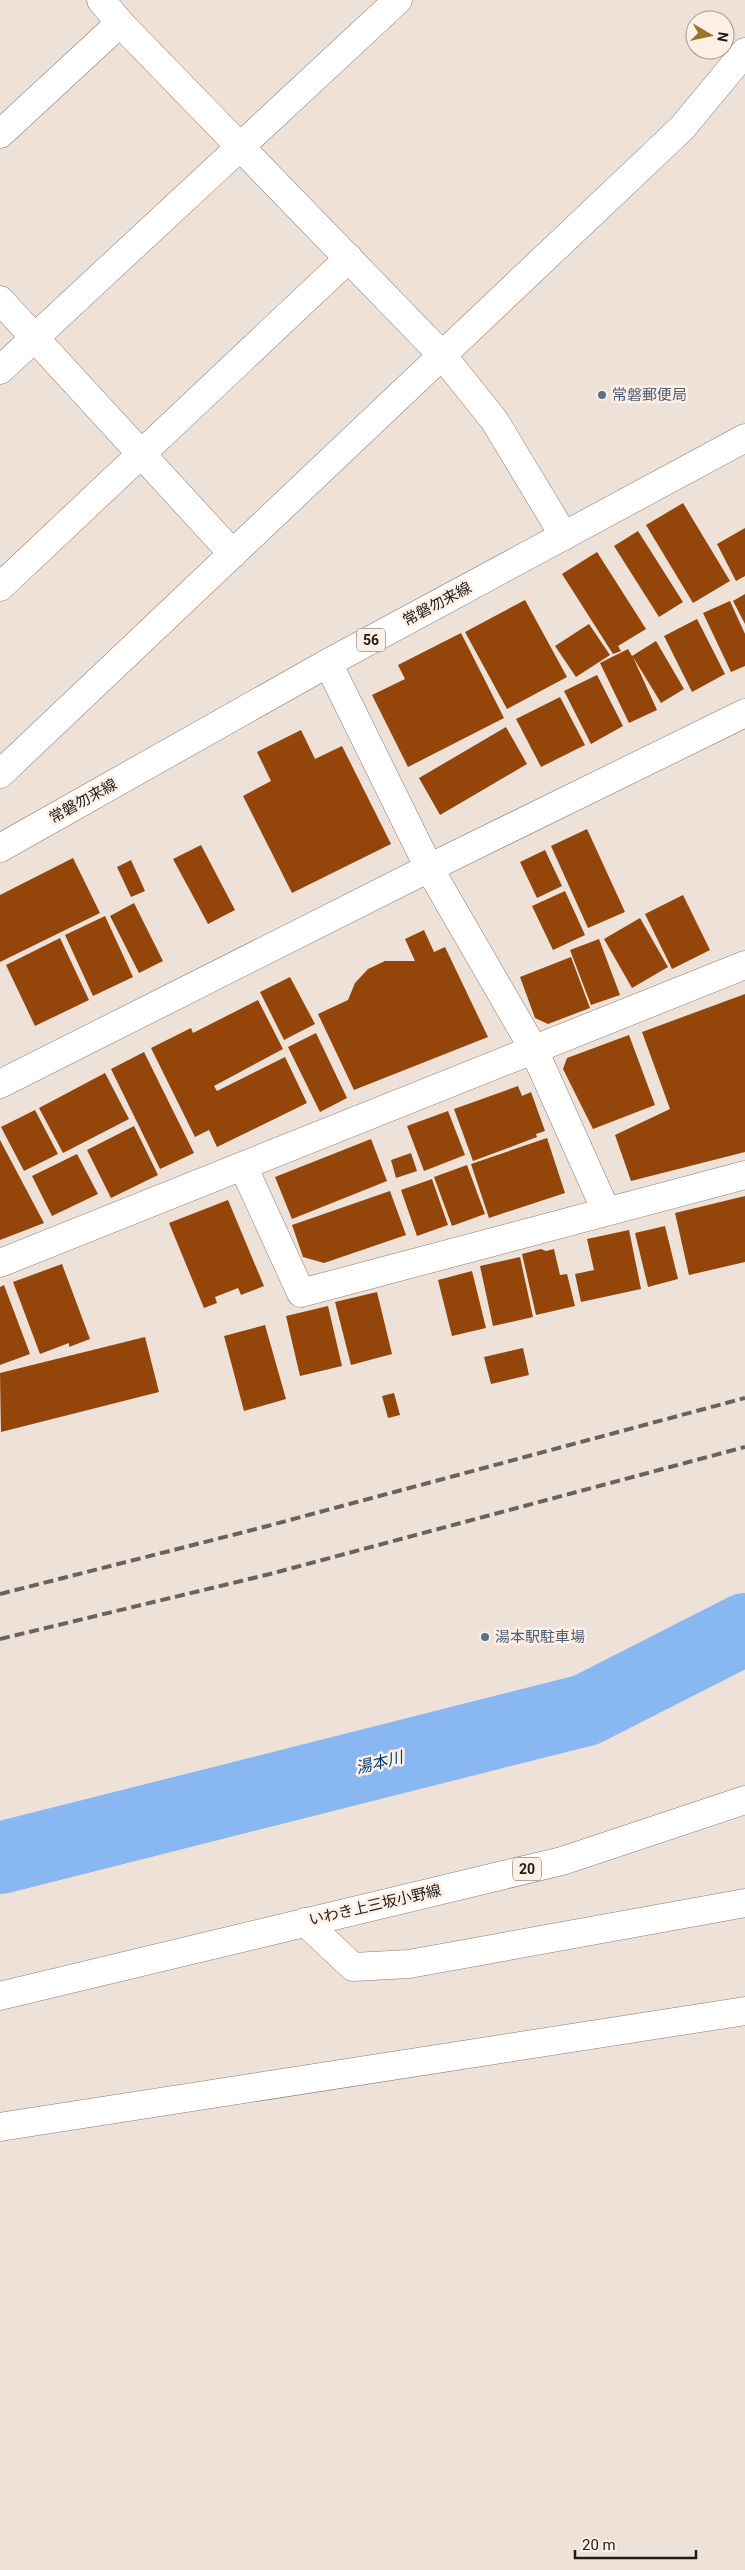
<svg xmlns="http://www.w3.org/2000/svg" width="745" height="2570" viewBox="0 0 745 2570" font-family="Roboto,'Noto Sans JP',sans-serif">
<rect width="100%" height="100%" fill="#eee1d8"/>
<g fill="none" stroke-linecap="round" stroke-linejoin="round">
<path stroke="#89b7f1" stroke-width="72" d="M0 1858 586 1710 745 1629"/>
</g>
<path fill="#93450a" d="M683 503 730 581 693 603 646 525Z
M745 528V576L736 581 717 544Z
M638 531 683 602 659 617 614 546Z
M597 552 646 629 618 646 621 651 613 654 562 574Z
M745 594V624L733 601Z
M525 600 567 677 507 709 465 632Z
M730 601 745 634V666L731 672 703 613Z
M697 619 725 674 692 692 664 636Z
M589 624 610 655 576 677 555 646Z
M461 633 504 718 408 767 372 695 405 679 398 665Z
M656 641 684 689 661 703 633 657 657 710 629 723 600 663 628 649 632 656Z
M597 675 623 726 591 744 564 691Z
M560 697 585 745 541 767 516 719Z
M506 727 527 764 440 815 419 778Z
M301 730 315 759 342 746 391 844 292 893 243 796 271 781 257 752Z
M587 829 625 912 588 928 551 846Z
M201 845 235 910 208 924 173 859Z
M545 850 562 886 537 898 520 862Z
M73 858 100 913 0 962V895Z
M131 860 145 891 131 897 117 867Z
M565 891 585 935 553 950 532 906Z
M683 895 710 950 672 969 645 914Z
M134 903 163 961 139 973 110 916Z
M105 916 133 977 93 996 65 935Z
M640 918 668 967 632 988 604 939Z
M424 930 434 952 445 947 488 1037 354 1090 318 1014 348 1000 355 983 368 969 385 961H415L405 939Z
M60 938 89 1000 35 1026 6 965Z
M599 939 620 995 591 1005 570 950Z
M571 957 590 1008 548 1024 535 1018 520 977Z
M290 977 315 1024 284 1040 260 992Z
M745 994V1152L631 1181 615 1135 670 1109 642 1032Z
M258 1000 283 1049 214 1086 217 1091 285 1057 307 1103 217 1147 209 1130 195 1137 151 1048 191 1028 193 1033Z
M316 1033 347 1098 320 1112 288 1047Z
M629 1035 655 1105 593 1129 563 1069 567 1058Z
M144 1052 194 1153 160 1169 111 1069Z
M105 1073 129 1119 63 1153 39 1108Z
M518 1086 522 1096 531 1092 545 1131 536 1134 537 1137 473 1161 454 1109Z
M35 1110 58 1154 24 1171 1 1127Z
M448 1111 465 1155 424 1171 407 1126Z
M134 1126 158 1175 111 1198 87 1150Z
M547 1138 565 1193 489 1218 471 1164Z
M371 1139 387 1181 292 1219 275 1177Z
M0 1140 44 1223 0 1240Z
M411 1153 417 1171 396 1178 391 1160Z
M77 1154 98 1194 52 1216 32 1176Z
M467 1165 485 1214 452 1226 434 1177Z
M432 1179 448 1225 417 1236 401 1190Z
M390 1191 406 1235 324 1263 303 1257 292 1225Z
M745 1196V1262L689 1275 675 1213Z
M228 1200 264 1286 241 1295 238 1288 215 1297 217 1303 204 1308 169 1223Z
M665 1226 678 1279 648 1287 635 1233Z
M629 1230 641 1289 581 1302 575 1274 594 1270 587 1239Z
M541 1249 546 1251 554 1249 560 1275 567 1274 575 1306 536 1315 522 1254Z
M520 1257 533 1317 493 1326 480 1266Z
M62 1264 90 1339 69 1347V1343L40 1354 13 1282Z
M472 1271 486 1328 452 1336 438 1280Z
M4 1285 30 1354 0 1365V1287Z
M377 1292 392 1354 351 1365 335 1302Z
M328 1306 342 1366 300 1376 286 1316Z
M265 1325 286 1399 244 1411 224 1336Z
M145 1337 159 1392 1 1432 0 1373Z
M523 1348 529 1375 491 1384 484 1357Z
M394 1393 400 1415 388 1418 382 1396Z"/>
<g fill="none" stroke-linecap="round" stroke-linejoin="round">
<defs>
<path id="street" d="M120 23 442 355 494 420 564 536
M0 134 120 23 101 0
M0 300 233 554
M0 370 398 0
M0 587 349 258
M328 663 429 868 533 1048 606 1211
M0 774 682 128 745 52
M0 1084 429 868 745 713
M243 1166 301 1293 745 1175
M0 1263 745 965
M305 1922 353 1967 409 1964 745 1903
M0 2127 745 2011"/>
<path id="primary" d="M0 848 328 663 745 438
M0 1996 562 1861 745 1800"/>
</defs>
<use href="#street" stroke="#887c74" stroke-width="29"/>
<use href="#primary" stroke="#887c74" stroke-width="29"/>
<use href="#street" stroke="#fff" stroke-width="28"/>
<use href="#primary" stroke="#fff" stroke-width="28"/>
<path stroke="#6a635d" stroke-width="4" stroke-dasharray="10 5" stroke-linecap="butt" d="M0 1594 260 1528 745 1398
M0 1639 270 1574 745 1447"/>
</g>
<g fill="#5c6f8a" stroke="#fcefe6" stroke-width="2">
<circle cx="602" cy="395" r="5"/>
<circle cx="485" cy="1637" r="5"/>
</g>
<g text-anchor="middle" stroke-width="5" stroke-linejoin="round" paint-order="stroke">
<g fill="#fcefe6" stroke="#625b56" stroke-width="1">
<rect x="357" y="628.5" width="28" height="23" rx="4"/>
<rect x="513" y="1857.5" width="28" height="23" rx="4"/>
</g>
<g font-size="14" font-weight="bold" fill="#201c19">
<text x="371" y="645">56</text>
<text x="527" y="1874">20</text>
</g>
<g font-size="15" fill="#4e5e75" stroke="#fcefe6" text-anchor="start">
<text x="612" y="400">常磐郵便局</text>
<text x="495" y="1642">湯本駅駐車場</text>
</g>
<g font-size="15" fill="#201c19" stroke="#fcefe6">
<text transform="translate(437 604) rotate(-28)" y="5">常磐勿来線</text>
<text transform="translate(83 801) rotate(-29)" y="5">常磐勿来線</text>
<text transform="translate(375 1905) rotate(-13)" y="5">いわき上三坂小野線</text>
</g>
<g font-size="16" font-style="italic" fill="#014080" stroke="#fcefe6">
<text transform="translate(379 1762) rotate(-14)" y="6">湯本川</text>
</g>
</g>
<g transform="translate(710 35) rotate(99)"><circle r="24" fill="#fcefe6" stroke="#a49b94"/>
<path d="M0-4L9 19L0 12L-9 19Z" fill="#9c7622"/>
<text y="-8" font-size="14" font-weight="bold" text-anchor="middle" fill="#201c19">N</text>
</g>
<path d="M575 2550v8h121v-8" fill="none" stroke="#201c19" stroke-width="2.5"/>
<text x="582" y="2550" font-size="15" fill="#201c19" stroke="#fcefe6" stroke-width="4" paint-order="stroke">20 m</text>
</svg>
